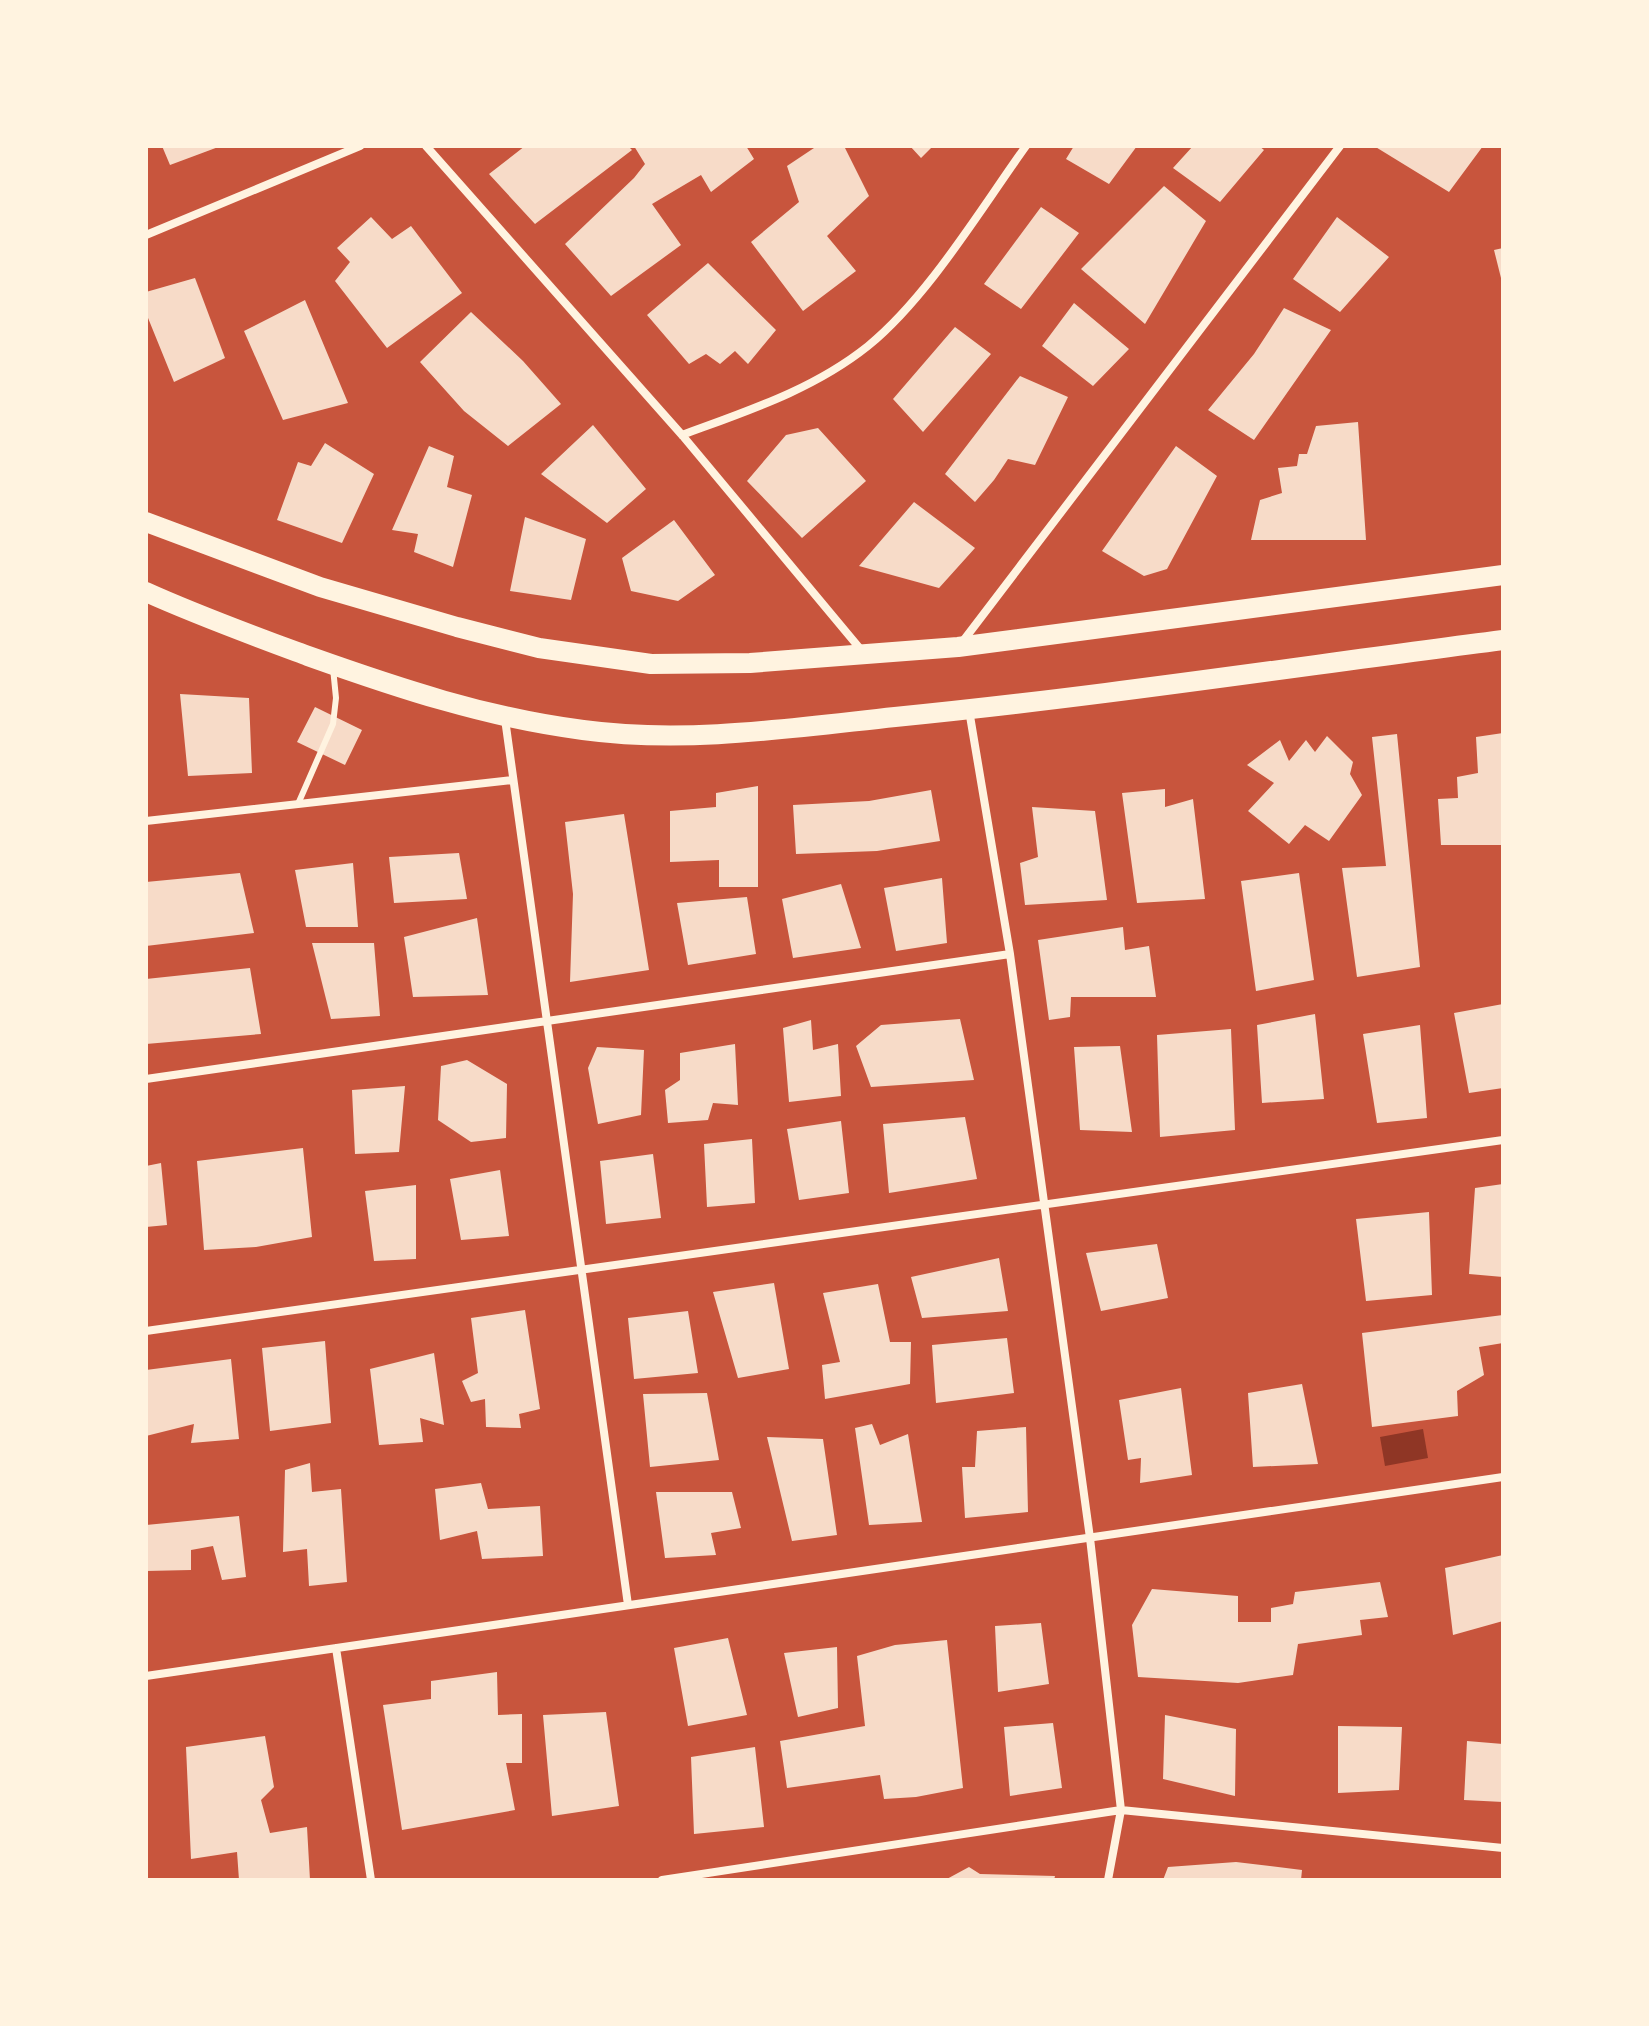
<svg xmlns="http://www.w3.org/2000/svg" width="1649" height="2026" viewBox="0 0 1649 2026" font-family="'PT Serif',serif">
<rect width="100%" height="100%" fill="#c8553d"/>
<path fill="#8f3625" d="M1423 1429 1428 1458 1385 1466 1380 1437Z"/>
<path fill="#f7dbc8" d="M162 146H221L170 165Z
M525 146H628L632 150 535 224 489 174Z
M634 146H746L754 159 711 192 701 175 652 204 681 245 611 296 565 244 634 178 645 164Z
M817 146H844L869 196 827 236 856 271 803 311 751 242 799 202 787 166Z
M910 146H933L921 158Z
M1074 146H1137L1109 184 1066 159Z
M1193 146H1259L1264 150 1220 202 1173 168Z
M1374 146H1483L1449 192Z
M1164 186 1206 221 1145 324 1081 269Z
M1041 207 1079 233 1021 309 984 284Z
M371 217 392 239 411 226 462 293 387 348 335 281 350 262 337 248Z
M1337 217 1389 257 1340 312 1293 279Z
M1503 248V282H1502L1494 250Z
M708 263 776 330 748 364 735 351 720 364 706 354 689 364 647 315Z
M195 278 225 358 174 382 146 313V292Z
M305 300 348 403 283 420 244 331Z
M1074 303 1129 349 1093 386 1042 346Z
M1284 308 1331 330 1254 440 1208 410 1254 354Z
M471 312 523 361 561 404 508 446 464 411 420 362Z
M955 327 991 354 923 432 893 399Z
M1020 376 1068 397 1035 465 1008 459 994 480 975 502 945 474Z
M1358 422 1366 540H1251L1260 500 1282 493 1278 468 1297 466 1299 454H1307L1316 426Z
M593 425 646 489 607 523 541 474Z
M818 428 866 481 802 538 747 481 786 435Z
M325 443 374 474 342 543 277 520 298 462 311 466Z
M429 446 454 456 447 487 472 495 453 567 414 552 418 534 392 530Z
M1176 446 1217 476 1167 569 1144 576 1102 551Z
M914 502 975 548 939 588 859 566Z
M525 517 586 539 571 600 510 591Z
M674 520 715 575 678 601 631 591 622 558Z
M180 694 249 698 252 773 188 776Z
M315 707 362 730 345 765 297 742Z
M1503 733V845H1441L1438 799 1458 798 1457 777 1478 773 1476 737Z
M1397 734 1420 967 1357 977 1342 868 1386 866 1372 737Z
M1327 736 1353 762 1350 774 1362 795 1329 841 1305 825 1289 844 1248 811 1274 783 1247 765 1280 740 1289 761 1306 740 1315 752Z
M758 786V887H719V860L670 862V811L716 807V793Z
M1165 789V807L1193 799 1205 899 1137 903 1122 793Z
M931 790 940 841 877 851 796 854 793 805 869 801Z
M1032 807 1095 811 1107 900 1025 905 1020 863 1038 857Z
M624 814 649 970 570 982 573 894 565 822Z
M459 853 467 899 394 903 389 857Z
M353 863 358 927H306L295 870Z
M240 873 254 933 146 946V882Z
M1299 873 1314 980 1256 991 1241 881Z
M942 878 947 943 896 951 884 888Z
M841 884 861 948 793 958 782 899Z
M747 897 756 954 688 965 677 903Z
M477 918 488 995 413 997 404 937Z
M1123 927 1125 950 1149 946 1156 997H1071L1070 1017 1049 1020 1038 940Z
M312 943H374L380 1016 331 1019Z
M250 968 261 1034 146 1044V979Z
M1503 1004V1088L1469 1093 1454 1013Z
M1315 1014 1324 1099 1262 1103 1257 1025Z
M960 1019 974 1080 871 1087 856 1046 881 1025Z
M811 1020 813 1050 838 1044 841 1096 789 1102 783 1028Z
M1420 1025 1427 1118 1377 1123 1363 1034Z
M1231 1029 1235 1130 1160 1137 1157 1035Z
M735 1044 738 1105 713 1103 708 1120 668 1123 665 1090 680 1080V1053Z
M1120 1046 1132 1132 1080 1130 1074 1047Z
M597 1047 644 1050 641 1115 598 1124 588 1068Z
M467 1060 507 1084 506 1138 471 1142 438 1120 441 1066Z
M405 1086 399 1152 355 1154 352 1090Z
M965 1117 977 1179 889 1193 883 1124Z
M841 1121 849 1193 799 1200 787 1129Z
M752 1139 755 1203 707 1207 704 1144Z
M303 1148 312 1237 256 1247 204 1250 197 1161Z
M653 1154 661 1218 606 1224 600 1161Z
M161 1163 167 1225 146 1227V1166Z
M500 1170 509 1236 461 1240 450 1179Z
M1503 1184V1277L1469 1274 1475 1188Z
M416 1185V1259L374 1261 365 1191Z
M1429 1212 1432 1295 1366 1301 1356 1219Z
M1157 1244 1168 1298 1101 1311 1086 1253Z
M999 1258 1008 1311 922 1318 911 1277Z
M774 1283 789 1369 738 1378 713 1292Z
M878 1284 890 1342H911L910 1384 825 1399 822 1365 840 1362 823 1293Z
M525 1310 540 1409 519 1414 521 1428 486 1427 485 1399 471 1402 462 1381 478 1373 471 1318Z
M688 1311 698 1373 634 1379 628 1318Z
M1503 1315V1343L1479 1347 1484 1375 1457 1391 1458 1416 1372 1427 1362 1333Z
M1007 1338 1014 1393 936 1403 932 1345Z
M325 1341 331 1423 270 1431 262 1348Z
M434 1353 444 1425 420 1418 423 1442 379 1445 370 1369Z
M231 1359 239 1439 191 1443 194 1424 146 1436V1370Z
M1302 1384 1318 1464 1253 1467 1248 1393Z
M1181 1388 1192 1475 1140 1483 1141 1458 1128 1460 1119 1400Z
M707 1393 719 1460 650 1467 643 1394Z
M872 1424 880 1445 908 1434 922 1522 869 1525 855 1428Z
M1026 1427 1028 1512 965 1518 962 1467H975L977 1431Z
M767 1437 823 1439 837 1535 792 1541Z
M310 1463 312 1492 341 1489 347 1582 309 1586 307 1549 283 1552 285 1470Z
M481 1483 488 1509 540 1506 543 1556 482 1559 477 1531 440 1540 435 1489Z
M656 1492H732L741 1528 711 1533 716 1555 665 1558Z
M239 1516 246 1577 222 1580 213 1546 191 1550V1570L146 1571V1525Z
M1503 1555V1621L1453 1635 1445 1568Z
M1380 1582 1388 1617 1360 1620 1362 1635 1298 1644 1293 1675 1238 1683 1138 1677 1132 1625 1152 1589 1238 1596V1622H1271V1608L1293 1604 1295 1592Z
M1041 1623 1049 1684 998 1692 995 1626Z
M728 1638 747 1715 688 1726 674 1648Z
M947 1640 963 1788 916 1797 884 1799 880 1775 787 1788 780 1741 865 1726 857 1656 895 1645Z
M837 1647 838 1708 798 1717 784 1653Z
M497 1672 498 1715 522 1714V1763H506L515 1810 402 1830 383 1705 431 1699V1681Z
M606 1712 619 1806 552 1816 543 1715Z
M1165 1715 1236 1729 1235 1796 1163 1779Z
M1053 1723 1062 1788 1010 1796 1004 1727Z
M1338 1726 1402 1727 1399 1790 1338 1793Z
M265 1736 274 1787 261 1800 270 1833 307 1827 310 1880H239L237 1852 191 1859 186 1747Z
M1467 1741 1503 1744V1802L1464 1800Z
M755 1747 764 1827 694 1834 691 1757Z
M1236 1862 1302 1870 1301 1880H1163L1168 1867Z
M969 1867 980 1874 1055 1876 1054 1880H945Z"/>
<g fill="none" stroke-linecap="round" stroke-linejoin="round">
<path stroke="#fff3e0" stroke-width="6" d="M298 804 333 724 336 698 333 668"/>
<path stroke="#fff3e0" stroke-width="8" d="M426 146 682 435 862 651
M146 235 360 146
M682 435C747 411 813 390 868 346 928 297 980 210 1026 146
M960 645 1340 146
M969 710 1010 954 1090 1538 1121 1810 1108 1880
M505 719 628 1605
M146 821 512 780
M146 1079 1010 954
M146 1331 1503 1140
M336 1648 371 1880
M146 1676 1503 1477
M662 1880 1121 1810 1503 1848"/>
<path stroke="#fff3e0" stroke-width="20" d="M146 522 320 587 457 627 539 648 651 664 750 663 958 647 1503 575
M146 592C199 616 254 636 308 656 398 688 488 718 583 730 686 744 792 728 895 717 1098 697 1301 666 1503 640"/>
</g>
<rect width="1649" height="2026" fill="none" stroke="#fff3e0" stroke-width="296"/>
</svg>
